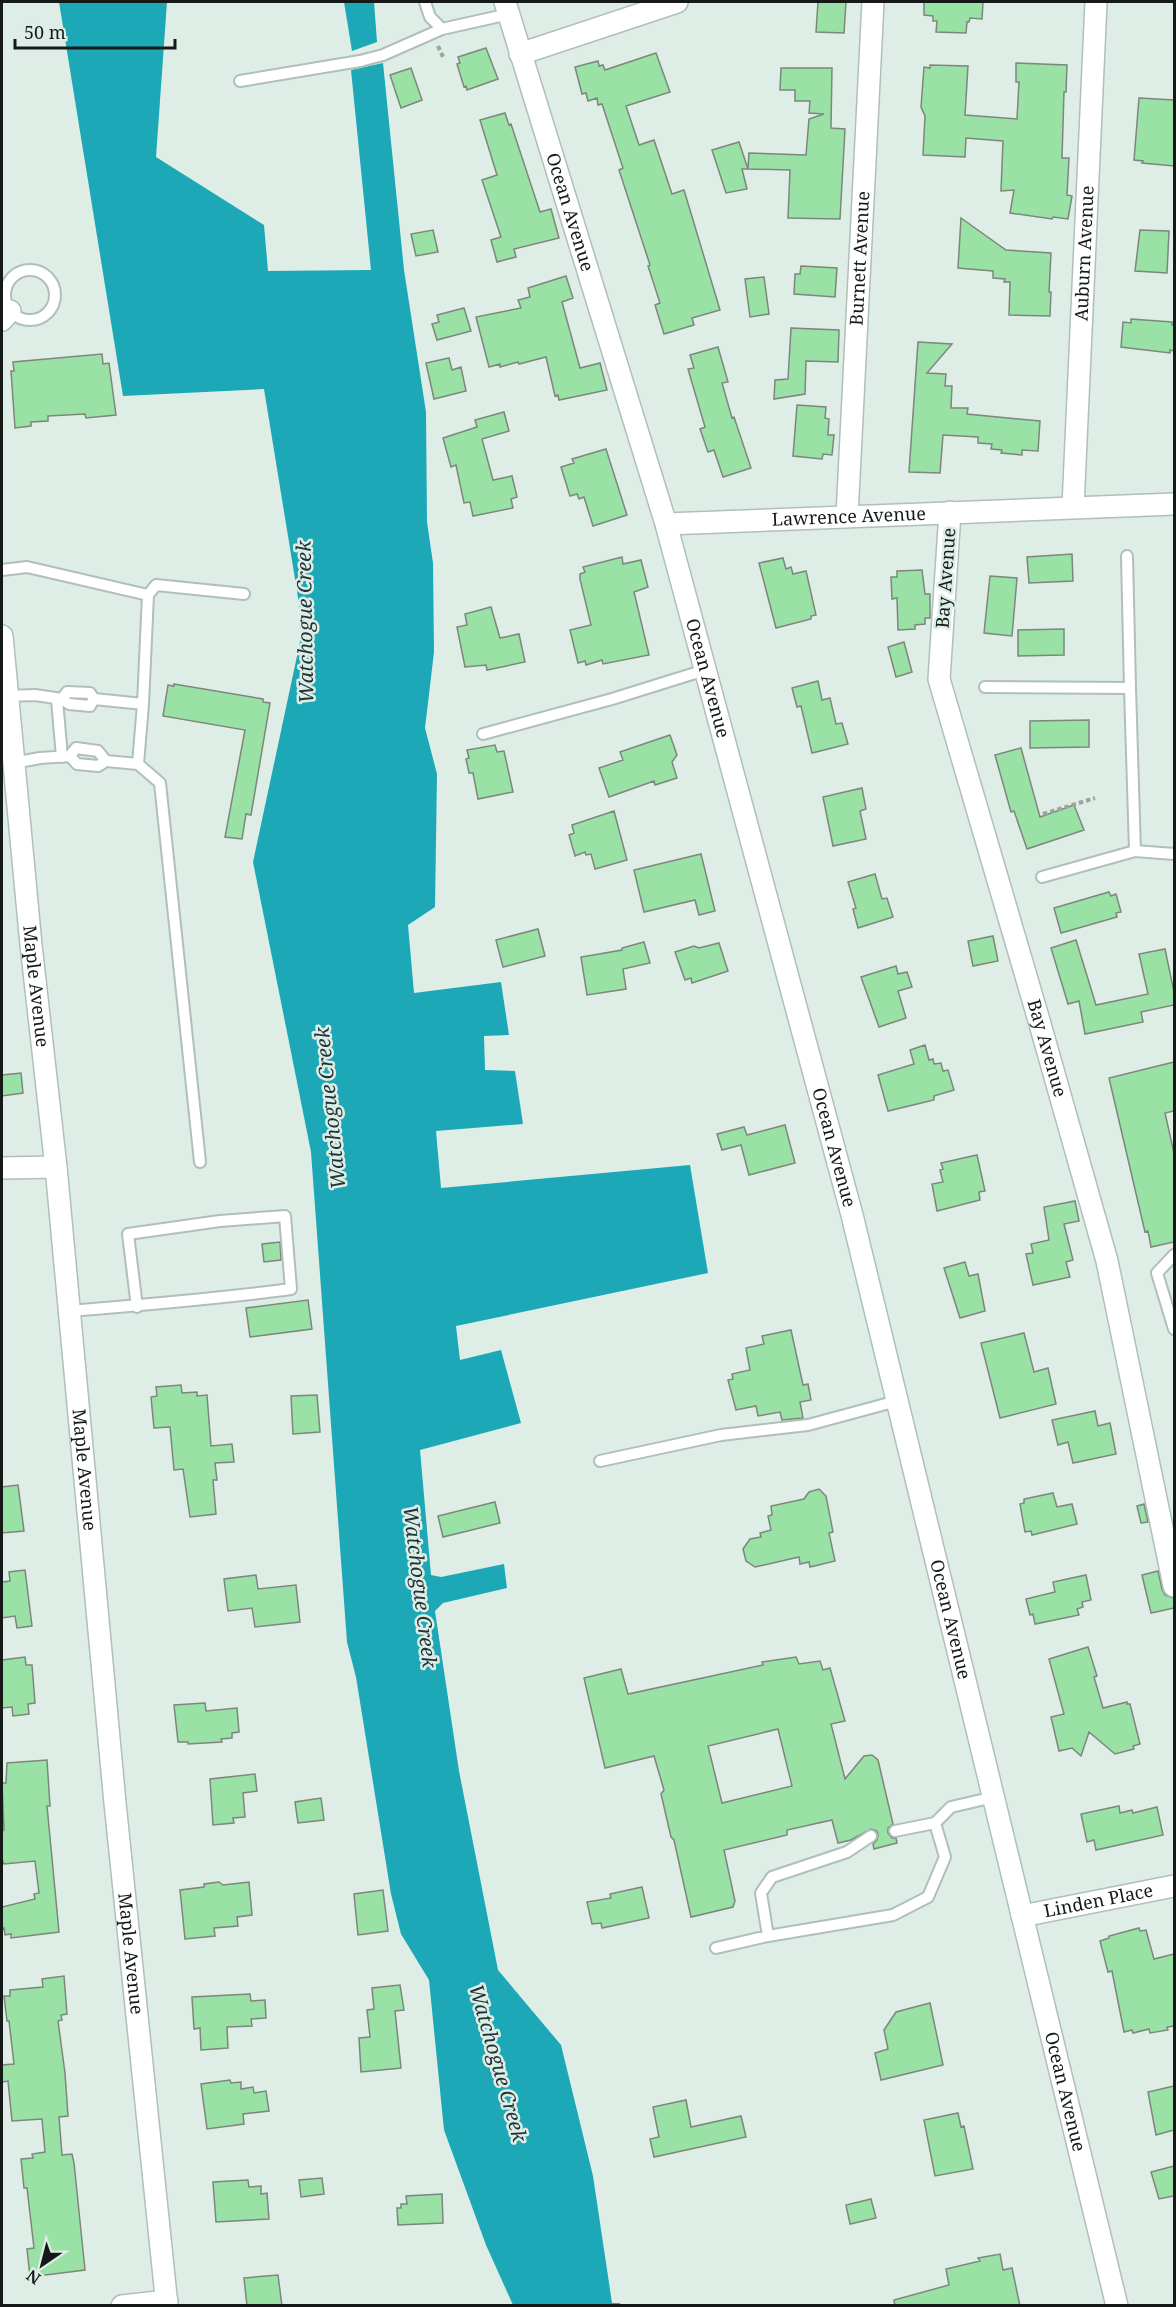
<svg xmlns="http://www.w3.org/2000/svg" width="1176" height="2307" viewBox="0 0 1176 2307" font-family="'Noto Serif',serif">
<rect width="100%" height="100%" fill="#deede6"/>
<path fill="#1ca8b6" d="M59 2H167L156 157 264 225 268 271 371 270 351 70 383 63 404 270 426 412 427 522 433 563 434 652 425 728 437 774 435 907 408 925 414 993 501 982 509 1035 484 1036 485 1070 515 1071 523 1124 436 1131 441 1188 690 1165 708 1273 456 1326 460 1360 501 1350 521 1423 420 1450 431 1575 441 1577 504 1564 507 1588 443 1603 435 1611 459 1771 498 1970 561 2045 593 2176 612 2303H620L621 2305H513L486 2245 444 2130 429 1980 401 1934 391 1894 356 1677 347 1642 311 1152 253 862 303 628 264 389 123 396Z
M344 2H374L377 42 352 51Z"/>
<path fill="#99e1a4" stroke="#7c877d" stroke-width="1.5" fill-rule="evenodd" d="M818 2H846L844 33 816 32Z
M924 2H983L982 19 970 18 969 22H967L966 33 936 32 937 21H933V16L924 15Z
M486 48 498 79 467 90 466 86 464 87 457 64 460 63 458 57Z
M656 53 670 92 626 106 639 145 654 140 672 194 684 190 720 310 692 318 694 325 664 334 655 305 660 303 648 266 650 265 619 170 623 168 602 104 598 105 597 98 588 101 586 93 582 94 575 67 598 61 599 66 603 65 605 70Z
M1016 63 1067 65 1066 92H1064L1062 158H1069L1067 195 1072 196 1068 219 1053 217 1052 219 1010 213 1014 190 1001 191 1003 141 966 138 965 157 923 155 925 116 921 107 924 67 930 68V65L968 66 965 115 1017 119 1019 82H1016Z
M411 68 422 100 401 108 390 75Z
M781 68H832L831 128 845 129 840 219 788 218 790 170 748 169 749 153 806 155 809 119 824 114 809 113 810 101H795V90H780Z
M1139 98 1174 100V166L1142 163 1143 161 1134 160Z
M505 113 509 125 511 124 540 212 551 209 559 238 514 249 516 257 497 262 491 240 501 237 482 180 497 175 480 120Z
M739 142 748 169H742L747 189 726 193 712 150Z
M961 218 1006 250 1051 253 1049 292H1051L1050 316 1009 315 1010 282H1004L1005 279 993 278V271L958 268Z
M433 230 438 252 416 256 411 234Z
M1140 230 1169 231 1167 273 1135 271Z
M801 266 837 268 835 297 794 294 795 274H800Z
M566 276 573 298 562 302 580 368 600 363 607 390 559 400 558 395 555 396 546 357 519 364 518 362 500 367V364L489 367 476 317 521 308 518 300 530 297 528 288Z
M764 277 769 314 750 317 745 279Z
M464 308 471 331 437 340 432 324 439 322 437 315Z
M1131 319 1172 322V325H1174V351L1170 350V353L1121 347 1123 322 1131 323Z
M791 328 839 330 838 362 806 361 805 394 774 399 775 380 788 379Z
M918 342 952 344 927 373 946 374 945 386H952L951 408H968L967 414 1040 421 1038 451 1022 450V455L1001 453 1002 450 991 449 992 444 978 443V437L943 435 940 473 909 472Z
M718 347 728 382 722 383 732 418 734 417 751 468 723 477 714 450 708 452 700 429 705 427 688 369 694 368 690 355Z
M102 354 103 364 109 363 116 415 86 418 85 414 48 416V421L31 422V426L15 428 11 371H14L13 362Z
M449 358 452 370 461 367 466 391 434 399 426 363Z
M797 405 826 407 825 418 829 419 828 435H834L832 455 823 454 822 459 793 456Z
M504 412 509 431 482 439 493 480 512 476 517 497 511 499 513 508 473 516 470 502 464 503 456 465 451 467 443 438 477 427 475 420Z
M606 449 627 515 593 526 584 497 579 499 577 494 570 496 561 467 574 463 572 459Z
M1072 554 1073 581 1029 583 1027 557Z
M622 557 623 564 641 560 648 587 634 592 649 655 603 664 602 660 586 665 585 661 578 663 570 630 591 625 580 579V574L585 572 583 567Z
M783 558 786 569 791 567 793 574 806 571 816 615 811 616V619L776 628 759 563Z
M922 570 925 594H930V618H925V624L915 625V629L898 630 897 598 892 599 891 577H897V571Z
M990 576 1017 578 1012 636 984 633Z
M491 607 500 638 519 634 525 662 487 670 486 665 465 667 457 627 467 625 465 614Z
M1064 629V655L1018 656V630Z
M904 642 912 672 896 677 888 647Z
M818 681 822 700 830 698 836 724 842 723 848 744 812 753 801 706 797 707 792 688Z
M174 684 263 699V702L270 703 251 815 246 814 242 839 225 837 245 730 163 716 168 685 174 686Z
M1089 720V747L1030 748V721Z
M670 735 677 755 672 762 677 778 655 785 654 781 609 797 599 768 623 760 620 752Z
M495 745 497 752 504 751 513 792 478 799 473 773H469L466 759 469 758 467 750Z
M1021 748 1040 817 1074 805 1084 830 1027 849 1014 811 1011 812 995 755Z
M862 788 866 809 860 811 866 839 833 846 823 797Z
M614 811 627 860 595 869 591 854 586 855 585 852 575 856 569 835 574 833 572 825Z
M701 854 715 911 699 915 695 900 644 912 634 870Z
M875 874 882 899 887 898 893 917 858 928 853 909 856 908 848 882Z
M1109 892 1111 896 1116 894 1121 912 1116 913 1117 917 1061 933 1054 908Z
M538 929 545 956 503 967 496 940Z
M993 936 998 961 973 966 968 941Z
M1076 940 1096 1005 1148 994 1139 954 1165 949 1174 992V1005L1141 1012 1143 1022 1085 1034 1079 1001 1068 1004 1051 948Z
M644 942 650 963 623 969 626 989 587 995 581 957 622 950V948Z
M719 943 728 971 692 983 691 978 685 980 675 952 694 946 699 948Z
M896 966 898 974 907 972 912 987 898 991 906 1018 879 1027 861 977Z
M925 1045 929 1060 933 1059 934 1064 941 1063 943 1071 948 1070 954 1090 934 1096V1100L888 1111 878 1075 914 1064 910 1050Z
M1174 1062V1111L1165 1113 1174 1153V1242L1151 1247 1148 1231 1145 1232 1109 1078Z
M21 1073 23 1093 2 1096V1075Z
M785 1125 795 1163 749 1175 741 1145 722 1150 717 1134 744 1127 747 1135Z
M977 1155 985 1191 979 1192 980 1200 937 1211 932 1184 943 1182 940 1170 943 1169 941 1163Z
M1075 1201 1079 1221 1064 1224 1073 1260 1066 1262 1070 1277 1033 1285 1026 1254 1033 1253 1031 1244 1049 1240 1044 1207Z
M280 1242 281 1260 264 1262 262 1244Z
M965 1262 969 1276 978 1274 985 1311 960 1318 944 1268Z
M308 1300 312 1329 250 1337 246 1308Z
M791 1330 803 1385 808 1384 811 1400 800 1402 803 1418 782 1420 780 1412 758 1416 756 1406 736 1410 728 1380 733 1379 732 1374 750 1370 746 1348 764 1344 762 1336Z
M1024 1333 1034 1372 1048 1368 1056 1404 1000 1418 981 1343Z
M181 1385 182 1393 197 1392V1396L207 1395 211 1446 232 1444 234 1462 215 1463 217 1480H213L216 1514 190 1517 183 1469 174 1470 170 1427 154 1428 151 1397 157 1396 156 1387Z
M317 1395 320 1432 293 1434 291 1396Z
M1095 1411 1098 1426 1110 1423 1116 1454 1073 1463 1068 1442 1058 1445 1052 1420Z
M18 1485 24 1531 2 1533V1487Z
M819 1489 826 1496 833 1532 829 1533 835 1561 810 1567 809 1562 800 1564 799 1557 755 1567 746 1561 743 1549 750 1539 761 1537 760 1533 771 1530 768 1516 772 1515 771 1506 804 1499 809 1492Z
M1053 1493 1057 1507 1072 1504 1077 1524 1032 1535 1031 1531 1025 1532 1020 1504 1024 1503V1499Z
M495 1502 500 1523 443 1537 438 1516Z
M1144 1504 1148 1522 1141 1523 1137 1506Z
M25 1570 32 1626 17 1628 15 1616 2 1618V1582L10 1581 9 1572Z
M1158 1571 1162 1589 1165 1595 1174 1598V1608L1151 1613 1142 1575Z
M256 1575 258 1589 296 1585 300 1622 255 1627 252 1608 228 1611 224 1579Z
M1086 1575 1091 1600 1082 1602 1083 1607 1077 1609 1079 1615 1035 1624 1033 1614 1030 1615 1026 1599 1055 1592 1053 1582Z
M1088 1647 1097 1676 1094 1677 1103 1708 1127 1702V1704H1130L1140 1744 1133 1746 1134 1749 1115 1754 1089 1732 1081 1756 1072 1748 1059 1751 1051 1717 1064 1714 1049 1659Z
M25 1657 26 1665H32L35 1703 28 1704 29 1714 13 1716 12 1707 2 1708V1660Z
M796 1657 799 1664 820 1661 823 1670 830 1668 845 1721 831 1724 845 1779 864 1756 872 1755 878 1760 893 1824 888 1828V1833L892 1838H896L897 1843 874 1849 873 1844 877 1840 878 1835 877 1831 871 1829 851 1840 838 1843 832 1820 787 1830V1835L724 1850 735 1901 733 1907 691 1917 674 1840 671 1837 661 1794 664 1790 654 1756 605 1768 584 1678 621 1669 628 1694 763 1665 762 1662ZM778 1729 792 1786 722 1803 708 1746Z
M205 1703 206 1711 237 1708 239 1732 232 1733V1738L221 1739 222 1742 188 1744V1742H178L174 1705Z
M47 1760 50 1806H47L59 1932 11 1938V1934L5 1935 4 1928 2 1929V1907L35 1899 34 1894 39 1893 35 1861 4 1864 2 1859V1831L4 1830 2 1783H6L7 1763Z
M255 1774 257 1791 243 1793 245 1817 233 1818 234 1823 213 1825 210 1779Z
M321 1798 324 1820 298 1823 295 1802Z
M1119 1806 1120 1813 1132 1810 1133 1813 1157 1807 1163 1835 1096 1850 1094 1840 1087 1842 1081 1814Z
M219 1882 223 1885 249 1882 252 1915 237 1917 238 1926 214 1928 215 1936 185 1939 180 1890 204 1887V1884Z
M642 1887 649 1918 602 1928 601 1923 592 1924 587 1902 611 1898 610 1894Z
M383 1890 388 1931 358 1935 354 1894Z
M1139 1928 1140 1931 1146 1930 1154 1959 1174 1954V2026L1167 2027 1168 2030 1150 2033 1149 2029 1133 2033 1132 2030 1124 2032 1112 1971 1108 1972 1100 1941 1109 1938V1936Z
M64 1976 67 2014 61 2015 62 2020 58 2021 65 2073 68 2116 59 2117 62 2155 72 2154 74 2163 85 2270 30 2277 27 2249 34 2248 27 2188H24L21 2159 33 2158 32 2154 45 2152 42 2119 12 2121 8 2081 2 2082V2065L14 2064 9 2021H7L4 1996H10V1990L43 1987 42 1979Z
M400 1985 404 2010 395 2011 401 2068 361 2072 359 2038 370 2037 367 2010 374 2009 372 1988Z
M250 1994 251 2001 265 2000 266 2018 251 2019 252 2026 227 2027 228 2048 201 2050 200 2028 194 2029 192 1997Z
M930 2003 943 2065 881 2080 875 2053 888 2049 884 2030 896 2012Z
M230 2080 231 2083 241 2082V2089L253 2087 254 2093 266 2091 269 2111 243 2114 244 2124 207 2129 201 2084Z
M1174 2086V2130L1156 2135 1148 2092Z
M686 2100 691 2127 741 2116 746 2137 654 2157 650 2139 659 2137 653 2107Z
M958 2113 961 2127 964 2126 973 2169 935 2176 924 2120Z
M1174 2166V2196L1159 2199 1151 2172Z
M322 2178 324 2194 301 2197 299 2180Z
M248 2180 249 2187 261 2186V2194L267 2193 269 2219 216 2222 213 2182Z
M442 2194 443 2223 398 2225 397 2208H401V2204H407L406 2196Z
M871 2199 876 2218 850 2224 846 2205Z
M1000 2254 1003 2270 1012 2268 1020 2306H895L894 2300 949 2285 946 2269 980 2261 978 2258Z
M278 2275 282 2306H247L244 2278Z"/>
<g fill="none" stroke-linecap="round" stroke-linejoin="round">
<defs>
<path id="lane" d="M425 2 430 17 442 29 509 14
M240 81 360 61 383 55 442 29
M5 295a25 25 0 1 1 50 0a25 25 0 1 1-50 0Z
M1127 556 1130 688
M2 570 27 567 148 595
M985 687 1130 688 1135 851
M6 696 35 695 62 699 69 704 90 706 94 699
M57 700 62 757
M143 704 148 595 156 585 244 594
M483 734 612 699 705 670
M70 756 76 748 98 751 106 761
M13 763 40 758 70 756 77 764 98 766 106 761 138 764 143 704 94 699 90 693 67 692 62 699
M138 764 160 783 200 1162
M1042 877 1135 851 1174 854
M69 1311C143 1305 217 1299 291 1289L285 1216 220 1221 128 1234 137 1307
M1174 1329 1157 1273 1174 1255
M600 1461 721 1435 808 1425 897 1401
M895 1831 935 1823 951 1807 994 1797
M871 1836 847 1852 772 1877 761 1893 768 1936 893 1915 928 1897 945 1857 935 1823
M716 1948 768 1936"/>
<g id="street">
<path id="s1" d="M505 2 666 524 852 1215 1117 2306"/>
<path d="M520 54 677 2"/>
<path d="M2 320 10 311"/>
<path id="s2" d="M1073 507 1096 2"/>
<path id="s3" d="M950 512 939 679 1038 1017 1107 1261 1174 1586"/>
<path id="s4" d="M847 516 873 2"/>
<path id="s5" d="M666 524 1174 504"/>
<path id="s6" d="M2 636 31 945 56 1167 115 1803 167 2306"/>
<path d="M2 1168 56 1167"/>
<path id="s7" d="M1022 1916 1174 1886"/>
<path d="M122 2306 167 2301"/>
</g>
</defs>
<use href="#lane" stroke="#b0bfb9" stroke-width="14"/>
<use href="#street" stroke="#b0bfb9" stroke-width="24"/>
<path stroke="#9aa5a0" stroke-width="4" stroke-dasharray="4.5 3" stroke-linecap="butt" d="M438 46 444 59
M1043 814 1095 798"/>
<use href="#lane" stroke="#fff" stroke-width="10"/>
<use href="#street" stroke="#fff" stroke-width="21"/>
</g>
<g text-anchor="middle" stroke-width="5" stroke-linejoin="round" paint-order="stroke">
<g font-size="18" fill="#151a18" stroke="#deede6">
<text dy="6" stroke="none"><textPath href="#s1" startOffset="220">Ocean Avenue</textPath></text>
<text dy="6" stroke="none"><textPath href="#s2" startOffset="254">Auburn Avenue</textPath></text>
<text dy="6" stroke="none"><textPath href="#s4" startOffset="258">Burnett Avenue</textPath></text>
<text dy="6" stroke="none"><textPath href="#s5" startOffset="183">Lawrence Avenue</textPath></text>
<text transform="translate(946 578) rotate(-86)" y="6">Bay Avenue</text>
<text dy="6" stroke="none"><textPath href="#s1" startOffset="706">Ocean Avenue</textPath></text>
<text dy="6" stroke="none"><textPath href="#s6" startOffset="352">Maple Avenue</textPath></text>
<text dy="6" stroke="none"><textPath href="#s3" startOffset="552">Bay Avenue</textPath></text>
<text dy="6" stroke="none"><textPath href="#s1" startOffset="1192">Ocean Avenue</textPath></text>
<text dy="6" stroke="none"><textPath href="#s6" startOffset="838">Maple Avenue</textPath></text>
<text dy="6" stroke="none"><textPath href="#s1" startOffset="1678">Ocean Avenue</textPath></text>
<text dy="6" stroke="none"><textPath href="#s7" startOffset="78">Linden Place</textPath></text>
<text dy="6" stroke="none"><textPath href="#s6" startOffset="1324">Maple Avenue</textPath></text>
<text dy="6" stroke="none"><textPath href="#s1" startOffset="2164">Ocean Avenue</textPath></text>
</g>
<g font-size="20" font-style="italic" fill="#1d3336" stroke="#deede6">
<text transform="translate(305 622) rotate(-91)" y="7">Watchogue Creek</text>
<text transform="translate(330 1108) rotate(-96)" y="7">Watchogue Creek</text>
<text transform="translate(420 1587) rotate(83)" y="7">Watchogue Creek</text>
<text transform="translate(498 2063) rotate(74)" y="7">Watchogue Creek</text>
</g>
</g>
<rect width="1176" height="2307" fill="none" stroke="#151a18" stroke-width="6"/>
<g transform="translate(42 2265) rotate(215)" stroke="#deede6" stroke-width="4.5" paint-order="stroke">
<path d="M0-4.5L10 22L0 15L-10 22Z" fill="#151a18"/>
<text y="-9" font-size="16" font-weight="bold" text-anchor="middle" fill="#151a18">N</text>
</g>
<path d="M15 39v9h160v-9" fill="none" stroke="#151a18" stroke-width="3"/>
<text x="24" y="39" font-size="18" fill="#151a18" stroke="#deede6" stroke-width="4.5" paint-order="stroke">50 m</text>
</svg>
